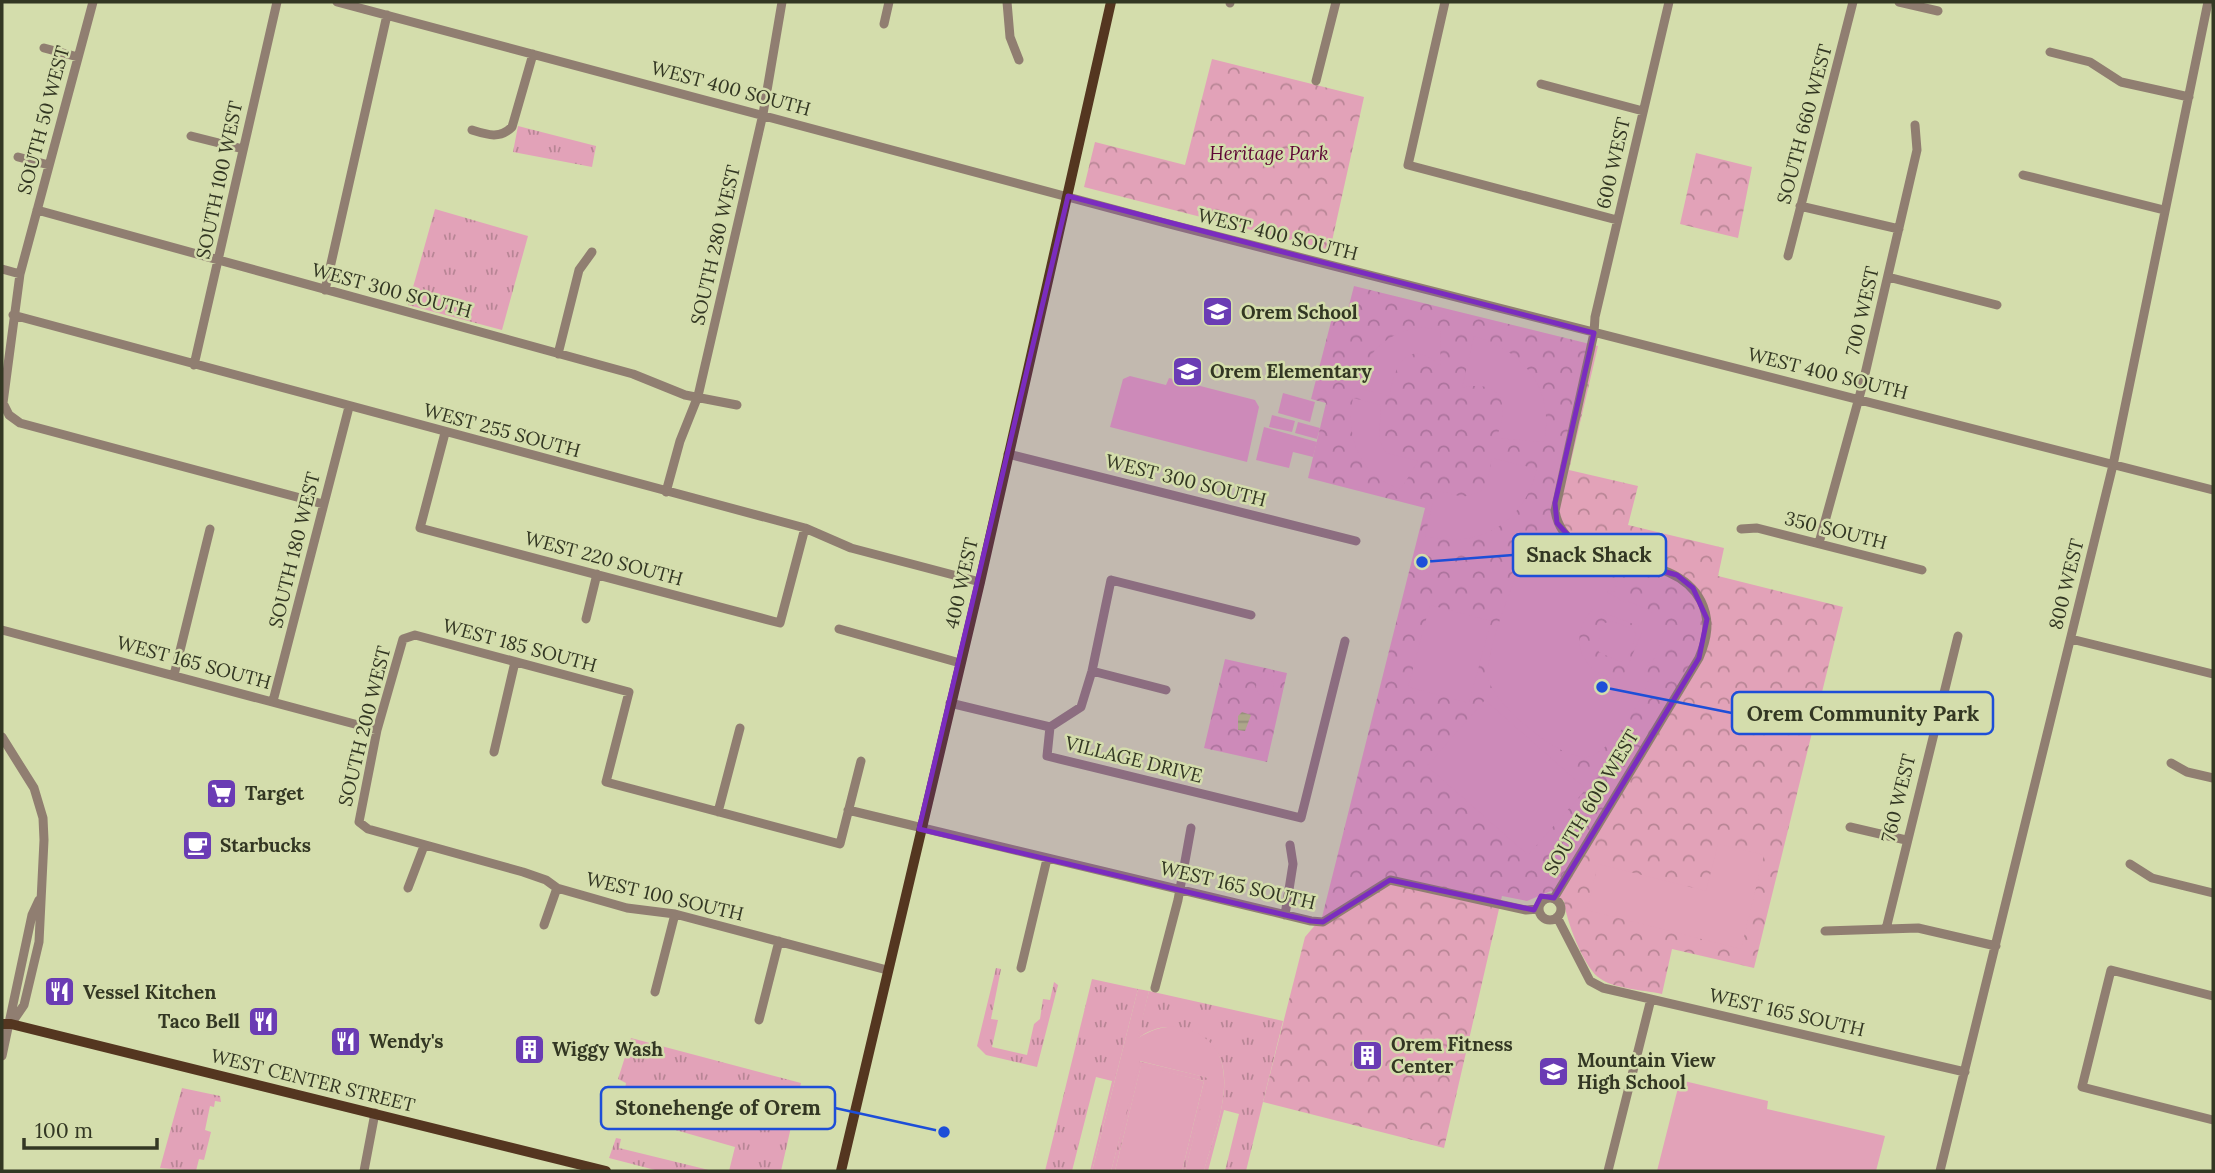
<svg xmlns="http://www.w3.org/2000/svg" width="2215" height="1173" viewBox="0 0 2215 1173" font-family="Lora,serif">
<defs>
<pattern id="grass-tufts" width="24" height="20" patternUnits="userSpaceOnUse" patternTransform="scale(1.75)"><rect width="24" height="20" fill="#e2a2b8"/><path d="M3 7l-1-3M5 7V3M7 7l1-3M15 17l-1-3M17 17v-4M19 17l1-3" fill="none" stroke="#b88595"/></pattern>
<pattern id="park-crowns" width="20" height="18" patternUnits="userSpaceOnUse" patternTransform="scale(1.75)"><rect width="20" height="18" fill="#e2a2b8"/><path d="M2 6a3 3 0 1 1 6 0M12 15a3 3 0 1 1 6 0" fill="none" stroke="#b88595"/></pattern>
<pattern id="water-rules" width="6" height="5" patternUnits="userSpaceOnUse" patternTransform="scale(1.75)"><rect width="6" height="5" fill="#b9c57e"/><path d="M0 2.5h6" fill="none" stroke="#97a167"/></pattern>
</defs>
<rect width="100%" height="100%" fill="#d4ddac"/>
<path fill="url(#grass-tufts)" d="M518 126 596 146 592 167 513 152Z
M435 209 528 236 502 330 408 305Z
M996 968 1001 969 991 1019 998 1020 992 1047 1027 1055 1034 1024 1040 1019 1043 999 1050 1000 1054 982 1058 985 1037 1067 986 1055 977 1046Z
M1092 979 1138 989 1092 1171H1090L1112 1081 1096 1077 1072 1171H1045Z
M1149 991 1283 1021 1246 1171H1225L1239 1114 1224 1110 1208 1171H1204C1212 1139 1238 1079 1215 1050 1209 1042 1197 1038 1188 1032 1171 1023 1153 1027 1137 1039Z
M631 1038 801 1083 781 1171H729L735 1147 637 1119 628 1118 624 1126 619 1125 626 1083 618 1079Z
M1139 1061 1209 1078 1185 1171H1182L1204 1081 1141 1066 1115 1171H1111Z
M182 1088 220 1096 221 1102 215 1101 214 1107 210 1106 205 1130 211 1132 204 1160 199 1159 196 1171 160 1168Z
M616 1138 621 1139 619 1148 713 1171H659L609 1158Z"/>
<path fill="url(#park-crowns)" d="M1212 59 1364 97 1330 250 1084 187 1095 142 1185 165Z
M1696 153 1752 167 1738 238 1680 224Z
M1354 286 1598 346 1569 470 1638 486 1628 525 1724 548 1718 576 1843 607 1754 968 1672 949 1662 994C1644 990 1612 989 1598 977 1583 965 1566 920 1564 901L1551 891 1527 901 1502 896 1444 1148 1263 1102 1305 937 1322 917 1425 508 1308 478 1326 403 1311 399 1333 314 1346 317Z
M1225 659 1287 673 1267 762 1204 748Z"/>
<path fill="#e2a2b8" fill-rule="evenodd" d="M1420 327 1441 330 1440 366C1409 336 1393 366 1390 396L1356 388C1366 353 1384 334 1420 327Z
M1474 336C1524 351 1555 389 1544 442L1496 438C1510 407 1504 378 1462 388Z
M1130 376 1166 385 1169 378 1255 400 1259 407 1247 462 1110 427 1123 379Z
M1283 393 1315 402 1310 422 1278 413Z
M1353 398 1381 405 1379 440 1386 453 1418 461 1401 489C1360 477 1345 437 1353 398Z
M1272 415 1295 421 1292 432 1269 427Z
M1298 422 1320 428 1317 439 1295 433Z
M1264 427 1317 442 1313 457 1293 452 1289 468 1256 460Z
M1492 458 1537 469C1524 523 1479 550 1425 536L1436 490 1463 497 1481 491 1488 478Z
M1517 573H1590L1618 581 1614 592 1608 590 1607 592 1626 603 1627 601 1649 610 1663 624V638L1652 663 1649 662 1644 674 1650 677C1638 706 1622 738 1594 755 1569 770 1491 703 1488 677 1486 651 1508 598 1517 573ZM1593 609 1644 628 1622 679C1583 679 1565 637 1593 609Z
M1430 605 1491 621 1469 703 1408 687Z
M1611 621 1634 629 1636 636 1627 659 1620 662 1599 652 1596 646 1605 623Z
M1256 687a9 9 0 1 1 18 0a9 9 0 1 1-18 0Z
M1485 700 1586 789 1528 855 1427 766Z
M1718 844 1764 855 1741 949 1587 910 1598 864 1706 891Z
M1138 989 1149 991 1138 1038C1154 1028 1171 1023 1190 1030 1250 1052 1215 1129 1204 1171H1185L1208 1078 1140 1061 1111 1171H1092Z
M1141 1065 1204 1081 1182 1171H1115Z
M1680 1080 1768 1101 1767 1109 1885 1136 1876 1171H1657Z"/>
<path fill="url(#water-rules)" d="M1242 712 1251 715 1245 731 1238 730V716Z"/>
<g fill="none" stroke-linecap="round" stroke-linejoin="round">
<path stroke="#907e71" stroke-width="9" d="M93 2 20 274 3 403 9 415 20 423 323 504
M337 2 1169 224 2213 490
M1007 2 1010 37 1019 60
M1445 2 1408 165 1617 220
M1899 2 1938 11
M1230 3V2
M884 24 889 2
M44 48 78 57
M2050 52 2090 62 2121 82 2189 97
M1316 81 1336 2
M1541 84 1643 111
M472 130C488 135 500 139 512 127L533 54
M191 136 243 149
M18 157 49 165
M2023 175 2164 210
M1800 206 1899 229
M37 210 633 374 685 395 737 405
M1788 256 1853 2
M2 269 20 274
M1888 277 1997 305
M325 290 387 15
M13 315 805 528 851 548 980 582
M558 354 579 270 592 252
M194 365 277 2
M445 433 420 528 780 623 805 528
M1008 454 1356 541
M666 492 680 441 698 396 763 114 782 2
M1741 529 1757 528 1922 570
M1819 543 1862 387 1917 150 1915 125
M586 619 597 574
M839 629 960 663
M2 630 377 730
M2071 639 2213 674
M1092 671 1166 690
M174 675 210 529
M273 701 349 407
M950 703 1050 727
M1050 727 1047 756 1301 818 1345 641
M1050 727 1081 707 1092 671 1111 580 1251 615
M2 737 34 788 43 818 44 840 39 942 24 1005 11 1024
M494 752 515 662
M861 761 840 844 606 782 629 692 415 635 403 639 377 730 359 822 368 829 523 872 546 880 557 888 627 908 675 914 887 970
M2171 763 2187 772 2213 778
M848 810 1311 921 1323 922 1390 880 1526 910 1539 909
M718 812 740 728
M1850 827 1906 840
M2130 864 2152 878 2213 893
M408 888 424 846
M1554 898 1699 658C1707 639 1711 621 1701 601 1670 542 1567 579 1555 511L1594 333 1595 317 1669 2
M1539 909a11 11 0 1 1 22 0a11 11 0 1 1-22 0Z
M1285 915 1293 864 1290 845
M1557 917 1590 981 1603 988 1965 1072
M544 925 557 888
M1886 929 1958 636
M1825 931 1918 928 1996 946
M1021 968 1047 859
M1155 988 1178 900 1191 828
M655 992 675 914
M2213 996 2111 970 2082 1087 2213 1120
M759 1020 779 941
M2 1056 32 915 39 900
M364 1171 375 1113
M1608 1171 1651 999
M1940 1171 2113 465 2208 2"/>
<path stroke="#543620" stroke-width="10" d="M2 1024H11L606 1171
M841 1171 980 582 1111 2"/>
</g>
<path fill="#7b2cbf" fill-opacity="0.2" stroke="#7b2cbf" stroke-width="5" stroke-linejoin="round" d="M1068 196 1594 333 1555 503 1557 523 1580 548 1677 575 1693 588 1707 619 1699 658 1554 898 1541 896 1534 910 1390 880 1323 922 1311 921 919 829Z"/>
<defs>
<symbol id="school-square" viewBox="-11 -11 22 22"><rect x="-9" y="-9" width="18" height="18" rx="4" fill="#6a3cb4" stroke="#d4ddac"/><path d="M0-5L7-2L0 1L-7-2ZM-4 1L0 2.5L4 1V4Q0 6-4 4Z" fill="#fff"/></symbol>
<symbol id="supermarket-square" viewBox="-11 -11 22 22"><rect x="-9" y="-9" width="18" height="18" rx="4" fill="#6a3cb4" stroke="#d4ddac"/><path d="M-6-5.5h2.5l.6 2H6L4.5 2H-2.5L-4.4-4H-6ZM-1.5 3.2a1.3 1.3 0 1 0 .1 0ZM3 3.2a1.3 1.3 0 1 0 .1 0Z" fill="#fff"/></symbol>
<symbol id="cafe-square" viewBox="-11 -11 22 22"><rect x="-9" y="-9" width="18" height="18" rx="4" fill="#6a3cb4" stroke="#d4ddac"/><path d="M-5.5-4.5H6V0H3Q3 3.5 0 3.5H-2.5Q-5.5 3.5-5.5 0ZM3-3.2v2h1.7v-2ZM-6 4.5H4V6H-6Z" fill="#fff"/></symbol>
<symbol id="restaurant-square" viewBox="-11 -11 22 22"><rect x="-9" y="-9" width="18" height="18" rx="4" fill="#6a3cb4" stroke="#d4ddac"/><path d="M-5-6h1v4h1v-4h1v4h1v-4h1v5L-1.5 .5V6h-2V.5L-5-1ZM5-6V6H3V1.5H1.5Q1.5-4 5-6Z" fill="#fff"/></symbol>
<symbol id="building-square" viewBox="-11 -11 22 22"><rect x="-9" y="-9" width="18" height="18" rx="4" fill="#6a3cb4" stroke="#d4ddac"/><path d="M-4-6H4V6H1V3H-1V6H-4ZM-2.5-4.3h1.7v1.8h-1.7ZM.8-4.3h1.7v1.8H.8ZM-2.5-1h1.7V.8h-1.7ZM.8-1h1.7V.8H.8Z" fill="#fff"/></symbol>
</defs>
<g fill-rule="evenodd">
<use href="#school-square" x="1200" y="294" width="35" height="35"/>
<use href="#school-square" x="1170" y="354" width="35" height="35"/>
<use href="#supermarket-square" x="204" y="776" width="35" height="35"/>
<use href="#cafe-square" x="180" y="828" width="35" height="35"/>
<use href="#restaurant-square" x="42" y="974" width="35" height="35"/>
<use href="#restaurant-square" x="246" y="1004" width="35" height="35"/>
<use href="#restaurant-square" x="328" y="1024" width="35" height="35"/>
<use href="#building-square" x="512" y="1032" width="35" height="35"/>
<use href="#building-square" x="1350" y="1038" width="35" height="35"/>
<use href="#school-square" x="1536" y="1054" width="35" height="35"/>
</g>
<g text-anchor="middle" stroke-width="5" stroke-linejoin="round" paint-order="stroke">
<g font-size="19" fill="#333723" stroke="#d4ddac">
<text transform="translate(731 88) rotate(15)" y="7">WEST 400 SOUTH</text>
<text transform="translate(43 120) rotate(-75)" y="7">SOUTH 50 WEST</text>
<text transform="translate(1804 124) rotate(-75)" y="7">SOUTH 660 WEST</text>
<text transform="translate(1613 163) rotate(-77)" y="7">600 WEST</text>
<text transform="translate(219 180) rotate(-78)" y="7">SOUTH 100 WEST</text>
<text transform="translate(1278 234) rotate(14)" y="7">WEST 400 SOUTH</text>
<text transform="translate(715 245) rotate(-77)" y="7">SOUTH 280 WEST</text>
<text transform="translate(392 290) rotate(15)" y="7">WEST 300 SOUTH</text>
<text transform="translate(1862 311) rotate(-77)" y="7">700 WEST</text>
<text transform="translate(1828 373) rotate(14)" y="7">WEST 400 SOUTH</text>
<text transform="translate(502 430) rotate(15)" y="7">WEST 255 SOUTH</text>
<text transform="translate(1186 480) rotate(14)" y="7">WEST 300 SOUTH</text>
<text transform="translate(1836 530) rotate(14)" y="7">350 SOUTH</text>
<text transform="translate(294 550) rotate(-76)" y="7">SOUTH 180 WEST</text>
<text transform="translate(604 558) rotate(15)" y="7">WEST 220 SOUTH</text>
<text transform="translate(961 583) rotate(-77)" y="7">400 WEST</text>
<text transform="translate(2066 584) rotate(-76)" y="7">800 WEST</text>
<text transform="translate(520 645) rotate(15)" y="7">WEST 185 SOUTH</text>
<text transform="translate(194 662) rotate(15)" y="7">WEST 165 SOUTH</text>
<text transform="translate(364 726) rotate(-76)" y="7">SOUTH 200 WEST</text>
<text transform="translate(1134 759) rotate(14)" y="7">VILLAGE DRIVE</text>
<text transform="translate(1898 798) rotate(-76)" y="7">760 WEST</text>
<text transform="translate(1591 802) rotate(-59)" y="7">SOUTH 600 WEST</text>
<text transform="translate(1238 885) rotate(13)" y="7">WEST 165 SOUTH</text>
<text transform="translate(665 896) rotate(13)" y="7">WEST 100 SOUTH</text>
<text transform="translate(1787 1012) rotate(13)" y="7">WEST 165 SOUTH</text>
<text transform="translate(313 1080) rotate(14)" y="7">WEST CENTER STREET</text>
</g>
<g font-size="19" font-style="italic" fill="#5e0634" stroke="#d4ddac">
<text x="1269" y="160">Heritage Park</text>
</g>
<g font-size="19" font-weight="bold" fill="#333723" stroke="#d4ddac" text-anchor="start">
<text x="1241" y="319">Orem School</text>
<text x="1210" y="378">Orem Elementary</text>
<text x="245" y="800">Target</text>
<text x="220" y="852">Starbucks</text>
<text x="83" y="999">Vessel Kitchen</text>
<text x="240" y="1028" text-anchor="end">Taco Bell</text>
<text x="369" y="1048">Wendy's</text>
<text x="1391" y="1051">Orem Fitness<tspan x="1391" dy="22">Center</tspan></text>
<text x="552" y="1056">Wiggy Wash</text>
<text x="1577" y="1067">Mountain View<tspan x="1577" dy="22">High School</tspan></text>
</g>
</g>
<path fill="none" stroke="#1d4ed8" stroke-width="2.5" d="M1422 562L1513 555M1602 687L1732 713M944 1132L835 1108"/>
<g fill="#1d4ed8" stroke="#d4ddac" stroke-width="2.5">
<circle cx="1422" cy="562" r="7"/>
<circle cx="1602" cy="687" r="7"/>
<circle cx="944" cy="1132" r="7"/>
</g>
<g fill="#d4ddac" stroke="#1d4ed8" stroke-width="2.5">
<rect x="1513" y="534" width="153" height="42" rx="7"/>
<rect x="1732" y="692" width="261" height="42" rx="7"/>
<rect x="601" y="1087" width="234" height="42" rx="7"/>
</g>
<g font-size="21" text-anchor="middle" font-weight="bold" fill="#333723">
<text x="1589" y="562">Snack Shack</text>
<text x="1863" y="721">Orem Community Park</text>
<text x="718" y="1115">Stonehenge of Orem</text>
</g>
<rect width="2215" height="1173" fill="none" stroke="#333723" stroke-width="7"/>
<path d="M24 1138v10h133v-10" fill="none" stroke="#333723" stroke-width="3.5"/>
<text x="35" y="1138" font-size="21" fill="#333723" stroke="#d4ddac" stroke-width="5" paint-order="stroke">100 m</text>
</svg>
